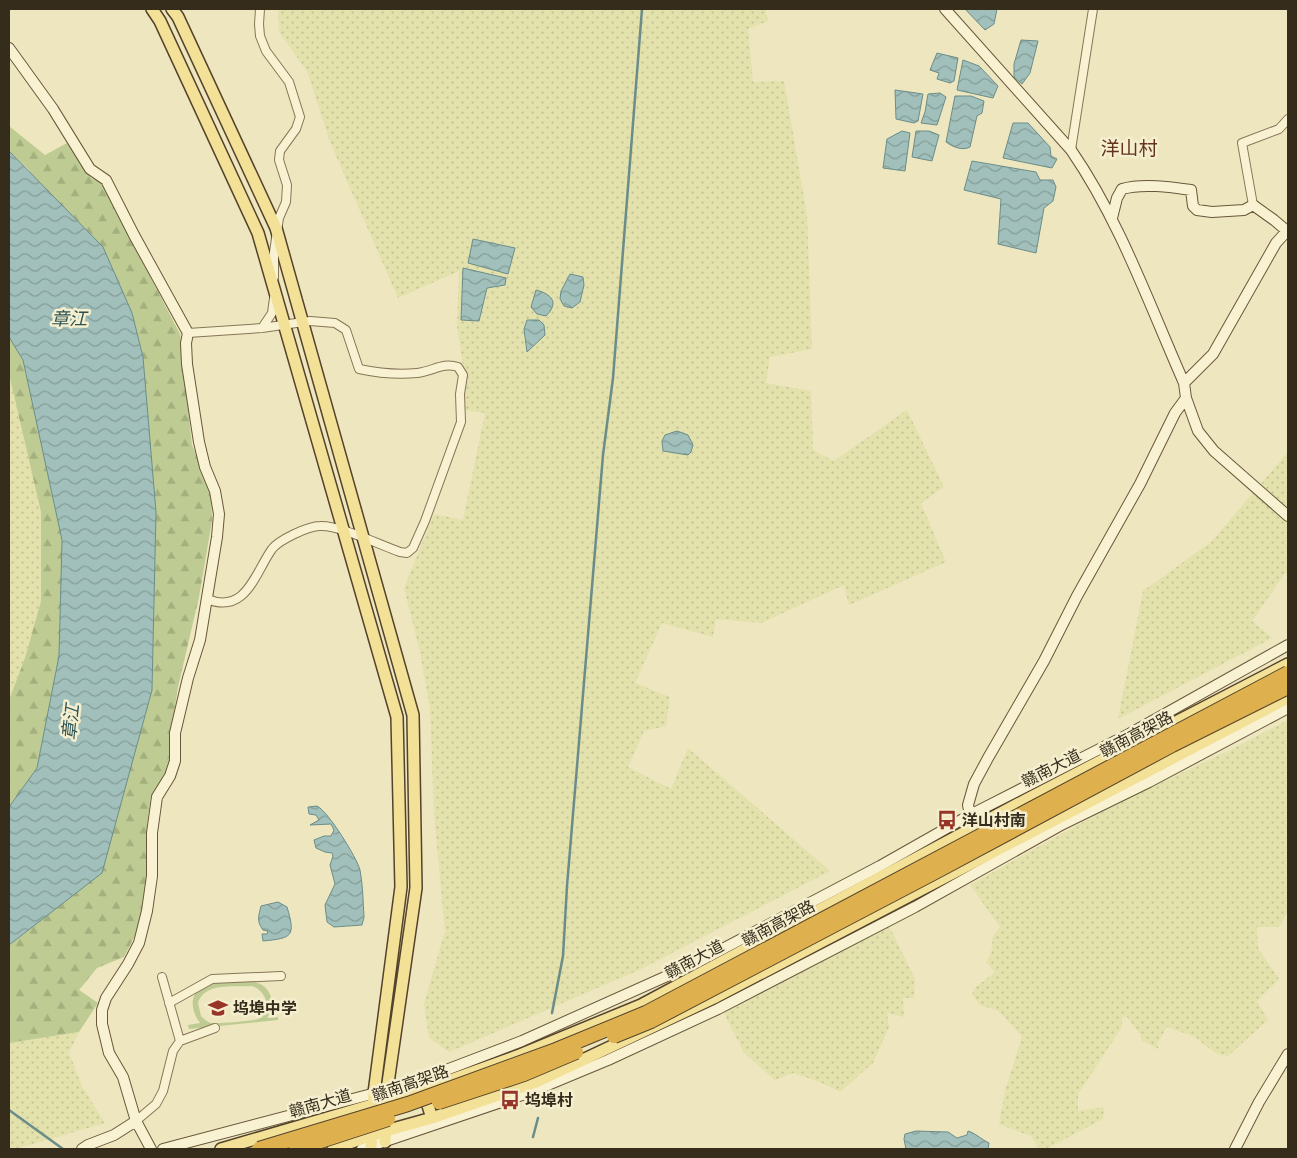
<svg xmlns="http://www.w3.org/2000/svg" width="1297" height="1158" viewBox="0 0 1297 1158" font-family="Spectral,'Noto Sans SC',serif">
<defs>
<pattern id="farmland-dots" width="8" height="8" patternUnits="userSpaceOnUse" patternTransform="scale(1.25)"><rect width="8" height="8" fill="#e3e1ac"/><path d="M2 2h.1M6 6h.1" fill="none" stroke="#c3c193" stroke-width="1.8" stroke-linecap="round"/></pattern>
<pattern id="forest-firs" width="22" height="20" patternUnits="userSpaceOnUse" patternTransform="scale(1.25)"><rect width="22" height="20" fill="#becc93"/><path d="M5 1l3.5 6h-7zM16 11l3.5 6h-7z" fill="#a4af7e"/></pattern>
<pattern id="water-waves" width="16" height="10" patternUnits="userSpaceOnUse" patternTransform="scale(1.25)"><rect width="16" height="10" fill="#a2c0bb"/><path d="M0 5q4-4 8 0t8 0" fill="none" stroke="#859c97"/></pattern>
</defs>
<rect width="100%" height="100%" fill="#eee6bf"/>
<path fill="url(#farmland-dots)" d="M278 9H765L768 21 748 29 753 82 784 81 807 215 812 349 770 357 766 383 811 391 813 450 834 461 907 410 944 487 921 503 946 562 849 605 844 585 761 623 716 619 713 637 662 623 635 683 670 697 666 726 644 731 628 767 671 789 688 748 830 871 639 970 449 1052 429 1038 424 1004 445 931 434 814 430 709 420 652 404 588 434 514 463 520 485 413 464 410 466 386 457 326 459 271 398 298 330 142 307 71 279 32Z
M9 374 41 512V601L25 658 9 700Z
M1288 452V569L1252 621 1272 638 1118 719 1143 591 1211 542Z
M1288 720V911L1279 927H1257L1258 948 1279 979 1257 1001 1268 1020 1228 1056 1217 1054 1193 1036 1167 1027 1157 1044 1159 1049 1142 1041 1140 1034 1127 1017H1122V1027L1078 1094V1111L1104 1107 1103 1119 1046 1149H1039L1031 1136 999 1124 1005 1091 1022 1037 999 1011 980 1005 972 994 976 987 995 972 986 962 991 954 993 936 1000 927 970 885 1108 808 1232 749Z
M889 926 915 979 914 998H903L904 1017 887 1013 889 1027 873 1063 840 1092 820 1082 793 1073 775 1080 744 1053 723 1011Z
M79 1032 69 1053 83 1088 105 1123 16 1149H9V1043Z"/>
<path fill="#becc93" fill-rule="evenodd" d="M250 981C270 983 278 1002 267 1018L278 1017V1020L189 1029 188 1025 200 1023C189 1009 189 988 210 983 222 980 237 982 250 981ZM252 986C265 989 275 1012 258 1019 254 1021 216 1024 211 1023 207 1022 204 1019 201 1016L198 1003C204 982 234 987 252 986Z"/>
<path fill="url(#forest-firs)" d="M9 126 45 155 67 143 91 178 101 182 180 334 192 445 211 489 212 521 199 597 178 687 170 739V758L164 775 151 796 147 825 148 872 147 889 138 930 124 957 97 968 79 990 98 1003 79 1032 9 1043V945L101 873 152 690 156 512 29 170 9 151Z
M9 337 23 360 62 540 59 656 37 768 9 807V700L25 658 41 601V512L9 374Z"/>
<path fill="url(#water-waves)" stroke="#6a8d89" d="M965 9H997L994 24 985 30Z
M1021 40 1038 41 1030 73 1022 84 1014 77V64Z
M937 53 958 58 954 81 950 83 937 79 939 73 930 70Z
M963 60 979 66 998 86 993 98 957 90Z
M895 90 923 94 918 121 914 123 896 119Z
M940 93 946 97 937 125 921 123 925 112 928 94Z
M955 96H971L984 101 982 113 977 116 970 147C962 151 953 147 946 142Z
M1013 123H1028L1050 147 1051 156 1057 159 1052 168 1003 158Z
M902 131 910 133 905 171 883 168 887 139Z
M916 131H929L939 135 932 161 912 157Z
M9 151 103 247 132 313 143 357 156 512 152 690 102 873 9 945V807L37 768 59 656 62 540 23 360 9 337Z
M972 161 1036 172 1040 180H1053L1056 187 1053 201 1044 208 1036 253 998 244 1001 199 964 190Z
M473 239 515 248 508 274 468 263Z
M463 268 506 278 505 285 487 288 479 321 461 320Z
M570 274 583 277 584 285 580 302 572 308 564 306 560 299 561 291Z
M536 290C551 294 560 302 546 316L537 314 531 307Z
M527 320H539L544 325 545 335 527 352 524 329Z
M677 431 688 435 693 445 691 452 688 455 663 451 662 441 665 435Z
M317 806C328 811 357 858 360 870 363 886 363 902 364 917L362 925 334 927 327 922 325 905 335 884 330 865 333 856 332 853 325 852 316 848 314 840 324 836H331L334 830 331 824 310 825 319 820 316 815 309 814 308 807Z
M278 902 287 907C296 937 292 938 263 941L262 934H267L268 931 263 930C256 921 259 915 261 906Z
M916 1131 948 1132 957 1138 967 1135 968 1131C975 1133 981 1139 989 1143L988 1149H906L904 1139 905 1134Z"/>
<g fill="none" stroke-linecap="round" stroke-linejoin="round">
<path stroke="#6a8d89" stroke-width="2.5" d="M552 1013 563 956 567 886 603 455 613 378 642 9
M9 1110 63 1149
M533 1137 538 1118"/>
<defs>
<path id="street" d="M260 9 259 24 260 36 266 51 289 82 300 117 296 129 280 151 279 160 287 185 286 202 279 218 274 252V277
M1071 150 1093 9
M1253 205 1242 143 1279 129 1288 119
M262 328 272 313 274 298
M188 333 262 328 310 321 335 323 346 330 359 369C378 373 397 375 417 373 434 371 442 362 458 367L463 375 460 394 461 422 425 521 413 548 407 553 400 552C380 545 339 525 320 526 308 526 279 540 272 549 255 573 246 615 207 599
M162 977 180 1041
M169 1003 212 979 281 976
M136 1121 156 1104 163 1091 173 1051 180 1041 215 1028"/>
<path id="secondary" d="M945 9 1071 150C1120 221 1149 304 1184 383L1186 398 1198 431 1214 451 1288 516
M9 48 53 109 90 169 106 180 134 235 188 333 186 343 187 364 199 442 205 467 215 491 219 514 217 537 200 640 188 678 175 733V761L170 776 157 797 152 833V876L147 911 139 943 128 964 106 998 102 1010V1024L109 1053 123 1077 136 1121 151 1149
M1112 218 1117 198 1122 189C1142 183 1171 187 1191 190L1193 206 1197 210 1212 212 1244 210 1253 205 1274 220 1287 231 1276 243 1213 354 1184 383
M970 815 968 805 974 784 988 758 1044 661 1077 596 1140 484 1175 413 1186 398
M82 1149 88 1145 114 1135 136 1121
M163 1149 387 1090 425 1078 522 1041 696 963 880 866 970 815 1129 734 1288 645
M362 1149 531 1092 608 1060 718 1009 915 907 1063 824 1149 782 1288 708
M1235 1149 1259 1102 1288 1054"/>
<path id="primary" d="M152 9 160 21 258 233 397 717 401 887 374 1093 371 1147
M172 9 178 17 276 228 413 715 416 888 387 1090 385 1142
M423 1090 432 1118
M221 1149 423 1090 517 1056 641 1005 1027 799 1288 664
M333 1149 371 1135 432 1118 536 1082 716 997 1288 698"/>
</defs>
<use href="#street" stroke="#867657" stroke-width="10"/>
<use href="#secondary" stroke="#68573b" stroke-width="12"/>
<use href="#primary" stroke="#54432c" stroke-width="14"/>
<use href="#street" stroke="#f9f2d2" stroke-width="8"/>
<use href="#secondary" stroke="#f9f2d2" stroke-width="10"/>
<use href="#primary" stroke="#f2e196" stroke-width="11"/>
<defs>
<path id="highway-bridge" d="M614 1036 651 1021 937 871 1172 745 1288 687
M439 1102 524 1074 576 1052
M259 1149 408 1104 556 1050 646 1013 1288 673
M296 1149 388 1119"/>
</defs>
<use href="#highway-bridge" stroke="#54432c" stroke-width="16" stroke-linecap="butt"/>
<use href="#highway-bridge" stroke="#dfb14e" stroke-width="14"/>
</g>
<defs>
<symbol id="bus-bare" viewBox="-9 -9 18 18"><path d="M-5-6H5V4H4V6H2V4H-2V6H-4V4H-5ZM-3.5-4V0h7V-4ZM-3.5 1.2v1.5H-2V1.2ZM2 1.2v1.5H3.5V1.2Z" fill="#963427" stroke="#f5efcf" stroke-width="2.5" paint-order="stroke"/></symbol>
<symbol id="school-bare" viewBox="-9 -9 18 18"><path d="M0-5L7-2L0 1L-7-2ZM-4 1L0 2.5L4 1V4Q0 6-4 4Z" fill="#963427" stroke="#f5efcf" stroke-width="2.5" paint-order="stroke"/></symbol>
</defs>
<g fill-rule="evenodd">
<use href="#bus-bare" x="933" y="806" width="28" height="28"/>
<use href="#school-bare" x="204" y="994" width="28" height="28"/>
<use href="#bus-bare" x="496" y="1086" width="28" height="28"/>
</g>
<g text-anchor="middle" stroke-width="5" stroke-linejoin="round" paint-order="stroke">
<g font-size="16" fill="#362c1c" stroke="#f5efcf">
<text transform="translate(1136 734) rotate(-28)" y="6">赣南高架路</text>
<text transform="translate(1051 768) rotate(-27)" y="6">赣南大道</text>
<text transform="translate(778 923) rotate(-28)" y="6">赣南高架路</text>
<text transform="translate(694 959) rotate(-28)" y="6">赣南大道</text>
<text transform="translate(410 1083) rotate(-19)" y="6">赣南高架路</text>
<text transform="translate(320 1103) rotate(-16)" y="6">赣南大道</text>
</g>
<g font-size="16" font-weight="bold" fill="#362c1c" stroke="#f5efcf" text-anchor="start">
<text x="962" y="826">洋山村南</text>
<text x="233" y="1014">坞埠中学</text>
<text x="525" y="1106">坞埠村</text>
</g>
<g font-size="18" font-style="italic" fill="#2b5356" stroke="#f5efcf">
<text x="69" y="325">章江</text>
<text transform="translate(71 722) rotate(-84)" y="6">章江</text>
</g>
<g font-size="19" fill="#63331b" stroke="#f5efcf">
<text x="1129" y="155">洋山村</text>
</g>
</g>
<rect width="1297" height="1158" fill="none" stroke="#362c1c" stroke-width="20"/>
</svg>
